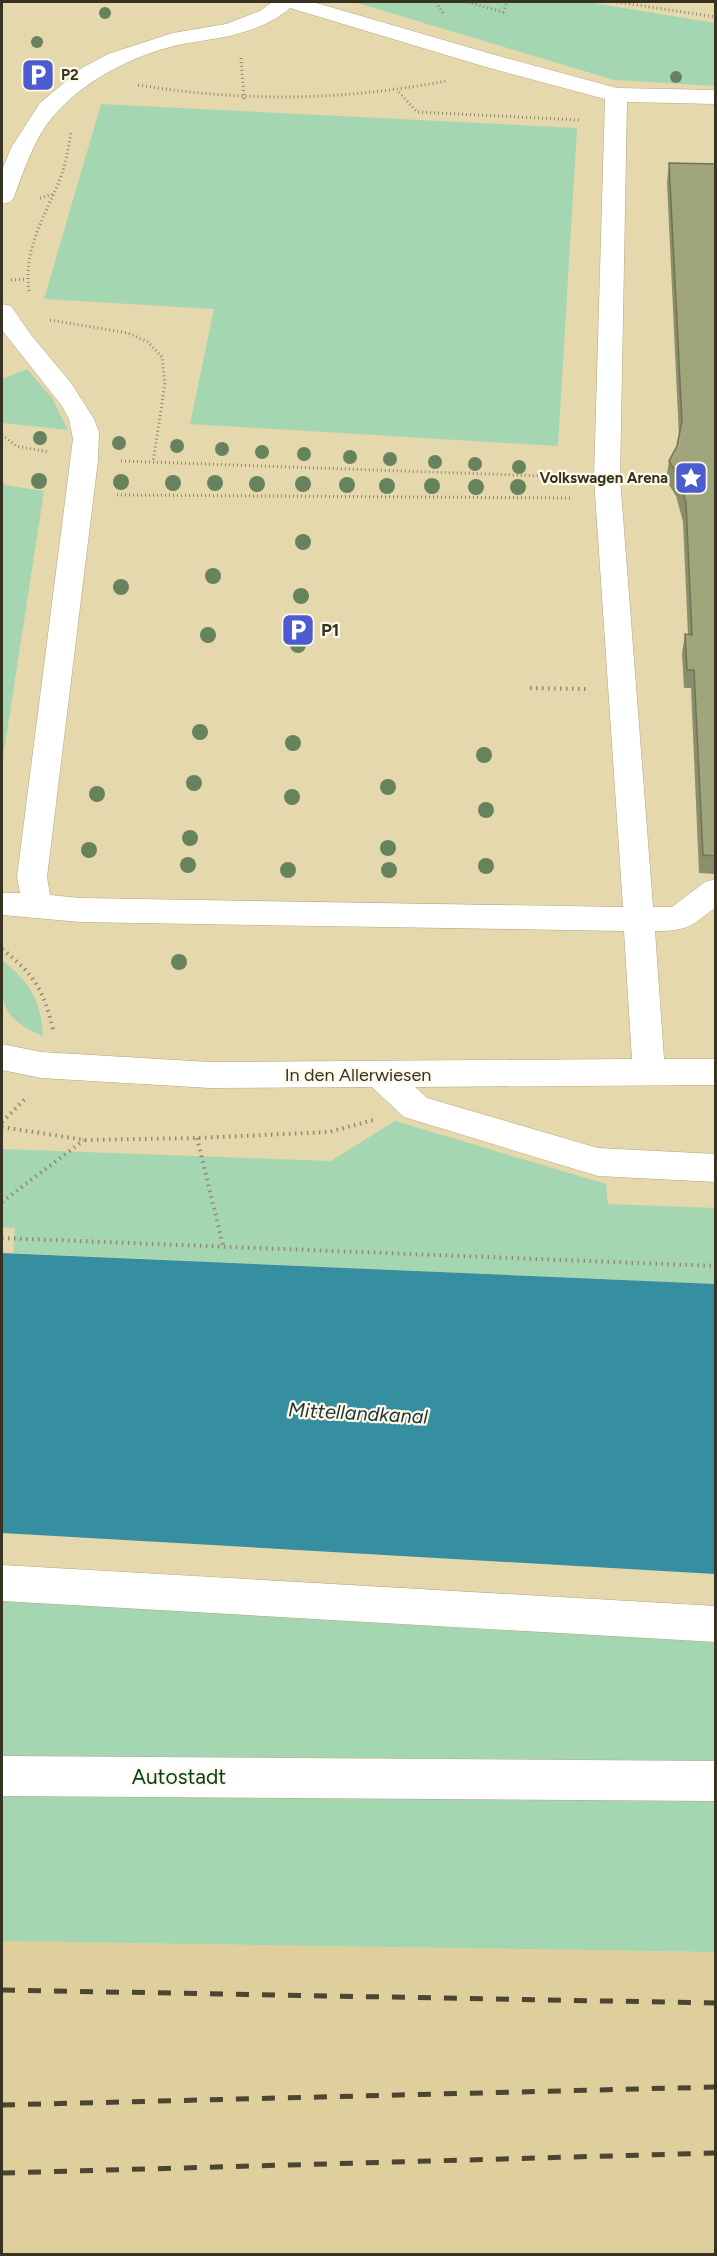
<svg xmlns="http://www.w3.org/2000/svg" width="717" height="2256" viewBox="0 0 717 2256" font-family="Figtree,sans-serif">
<rect width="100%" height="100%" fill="#e5d8ad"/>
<path fill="#dfcf9d" d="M2 1941 715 1952V2254H2Z"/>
<path fill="#a5d6b2" d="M354 2H587L715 23V86L614 80Z
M101 104 577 128 558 446 190 424 214 309 44 299Z
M27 369 52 398 68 430 2 423V379Z
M2 480 5 485 44 491 2 764Z
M2 960C30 983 41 999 43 1036 0 1018 1 1003 2 960Z
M395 1121 606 1184 608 1204 715 1208V1284L13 1253 15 1228 2 1227V1149L331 1161Z
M2 1600 715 1641V1952L2 1941Z"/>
<path fill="#368fa1" d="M2 1253 715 1284V1574L2 1533Z"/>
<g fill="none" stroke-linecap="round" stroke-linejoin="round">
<defs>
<path id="minor" d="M272 2H313L502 57 617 88 716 90V104L627 102 620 478 653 907H672L705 882 716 879V907C691 926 688 931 655 931L664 1059H716V1085L415 1087 427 1098 598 1148 716 1154V1182L598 1176 404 1117 372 1087 210 1088 41 1078 2 1070V1044L41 1052 210 1062 632 1059 624 931 80 922 2 915V893H20L17 877 73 439 69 419 62 406 2 330V304L11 306 31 335 71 383 94 419 99 432 98 460 47 877 50 895 80 898 623 907 594 478 605 99 486 67 290 8C261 33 224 37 188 43 140 52 90 76 57 112 35 135 25 168 14 197L10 202 2 204V170L11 148 40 103 82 68 108 54 173 33 226 24 260 11Z
M2 1565 716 1606V1642L2 1601Z
M2 1756 716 1761V1801L2 1796Z"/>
</defs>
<use href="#minor" stroke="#b4a77e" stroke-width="1"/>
<path stroke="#948a6c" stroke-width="3" stroke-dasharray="1 3" stroke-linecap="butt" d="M436 2 443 13
M468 2 503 12 507 2
M617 2 716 17
M241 58 244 99
M138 85C245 102 340 101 446 81
M399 92 417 112 580 120
M40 198 54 194
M11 280 26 279
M29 291C23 248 45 217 60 179 66 164 68 149 71 133
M50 320 128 333 148 342 162 357 165 383 153 462
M2 435 16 446 48 452
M121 461 572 477
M642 479 666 480
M117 495 572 498"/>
<path stroke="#948a6c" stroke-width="4" stroke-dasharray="1.5 4.5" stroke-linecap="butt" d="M530 688 586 689
M2 949C34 974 44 990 53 1030
M2 1122 26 1098
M2 1127 85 1140 197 1138 329 1132 373 1120
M197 1138 223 1245
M2 1202 84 1140
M2 1238 716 1266"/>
<use href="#minor" fill="#fff" fill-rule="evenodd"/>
<path stroke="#4b4531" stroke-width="5" stroke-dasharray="13 13" stroke-linecap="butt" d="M2 1990 716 2003
M2 2105 716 2087
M2 2173 716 2153"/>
</g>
<g fill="#67835e">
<circle cx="105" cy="13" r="6"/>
<circle cx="37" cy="42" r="6"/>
<circle cx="676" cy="77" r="6"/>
<circle cx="40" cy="438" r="7"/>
<circle cx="119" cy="443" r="7"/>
<circle cx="177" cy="446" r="7"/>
<circle cx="222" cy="449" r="7"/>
<circle cx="262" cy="452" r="7"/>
<circle cx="304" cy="454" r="7"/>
<circle cx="350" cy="457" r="7"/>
<circle cx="390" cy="459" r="7"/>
<circle cx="435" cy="462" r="7"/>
<circle cx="475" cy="464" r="7"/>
<circle cx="519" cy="467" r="7"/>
<circle cx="39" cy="481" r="8"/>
<circle cx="121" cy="482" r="8"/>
<circle cx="173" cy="483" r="8"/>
<circle cx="215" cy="483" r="8"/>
<circle cx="257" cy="484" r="8"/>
<circle cx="303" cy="484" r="8"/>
<circle cx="347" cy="485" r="8"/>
<circle cx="387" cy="486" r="8"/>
<circle cx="432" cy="486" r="8"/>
<circle cx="476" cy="487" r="8"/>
<circle cx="518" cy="487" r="8"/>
<circle cx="303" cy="542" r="8"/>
<circle cx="213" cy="576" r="8"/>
<circle cx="121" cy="587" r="8"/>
<circle cx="301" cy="596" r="8"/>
<circle cx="208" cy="635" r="8"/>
<circle cx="298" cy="645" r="8"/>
<circle cx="200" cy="732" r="8"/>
<circle cx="293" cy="743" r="8"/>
<circle cx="484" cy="755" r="8"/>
<circle cx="194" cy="783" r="8"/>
<circle cx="388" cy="787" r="8"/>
<circle cx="97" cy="794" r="8"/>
<circle cx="292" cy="797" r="8"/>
<circle cx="486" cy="810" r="8"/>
<circle cx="190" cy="838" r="8"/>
<circle cx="388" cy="848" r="8"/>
<circle cx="89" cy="850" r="8"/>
<circle cx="188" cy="865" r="8"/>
<circle cx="486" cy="866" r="8"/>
<circle cx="288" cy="870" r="8"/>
<circle cx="389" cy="870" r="8"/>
<circle cx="179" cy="962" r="8"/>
</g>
<path fill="#8a8e6a" d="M669 163 716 164V874L699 873 691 688H684L682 653 685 634 688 635 683 522 676 496 666 480 669 461 677 446 679 437 667 182Z"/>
<path fill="#a0a57b" stroke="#707456" stroke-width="1.5" d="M669 163 716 164V856L703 855 694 670H687L685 634 692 635 686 503 679 477 669 461 677 446 682 421Z"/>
<defs>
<symbol id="parking-square" viewBox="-11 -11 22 22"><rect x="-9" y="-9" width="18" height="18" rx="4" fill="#4c5bd0" stroke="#fef9e8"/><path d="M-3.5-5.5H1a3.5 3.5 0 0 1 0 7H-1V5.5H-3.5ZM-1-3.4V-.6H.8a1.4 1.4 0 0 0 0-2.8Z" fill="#fff"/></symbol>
<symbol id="sight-square" viewBox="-11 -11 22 22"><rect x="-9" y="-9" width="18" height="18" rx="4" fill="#4c5bd0" stroke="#fef9e8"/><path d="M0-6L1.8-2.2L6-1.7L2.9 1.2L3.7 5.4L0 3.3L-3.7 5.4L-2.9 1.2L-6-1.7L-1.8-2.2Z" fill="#fff"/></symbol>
</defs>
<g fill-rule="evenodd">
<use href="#parking-square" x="19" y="56" width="38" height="38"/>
<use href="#sight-square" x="672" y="459" width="38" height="38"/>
<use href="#parking-square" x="279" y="611" width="38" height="38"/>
</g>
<g text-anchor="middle" stroke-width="4.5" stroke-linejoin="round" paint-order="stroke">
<g font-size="15" font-weight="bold" fill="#373221" stroke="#fef9e8" text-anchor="start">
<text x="61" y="80">P2</text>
<text x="668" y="483" text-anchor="end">Volkswagen Arena</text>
</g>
<g font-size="18" font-weight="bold" fill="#373221" stroke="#fef9e8" text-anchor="start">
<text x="321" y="636">P1</text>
</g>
<g font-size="18" fill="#373221" stroke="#fef9e8">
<text x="358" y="1081">In den Allerwiesen</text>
</g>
<g font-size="20" font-style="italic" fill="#1e3338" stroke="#fef9e8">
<text transform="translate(358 1413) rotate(3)" y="7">Mittellandkanal</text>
</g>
<g font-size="21" fill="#003e1d" stroke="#fef9e8">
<text x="179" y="1784">Autostadt</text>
</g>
</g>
<rect width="717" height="2256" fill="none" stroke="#373221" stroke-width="6"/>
</svg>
